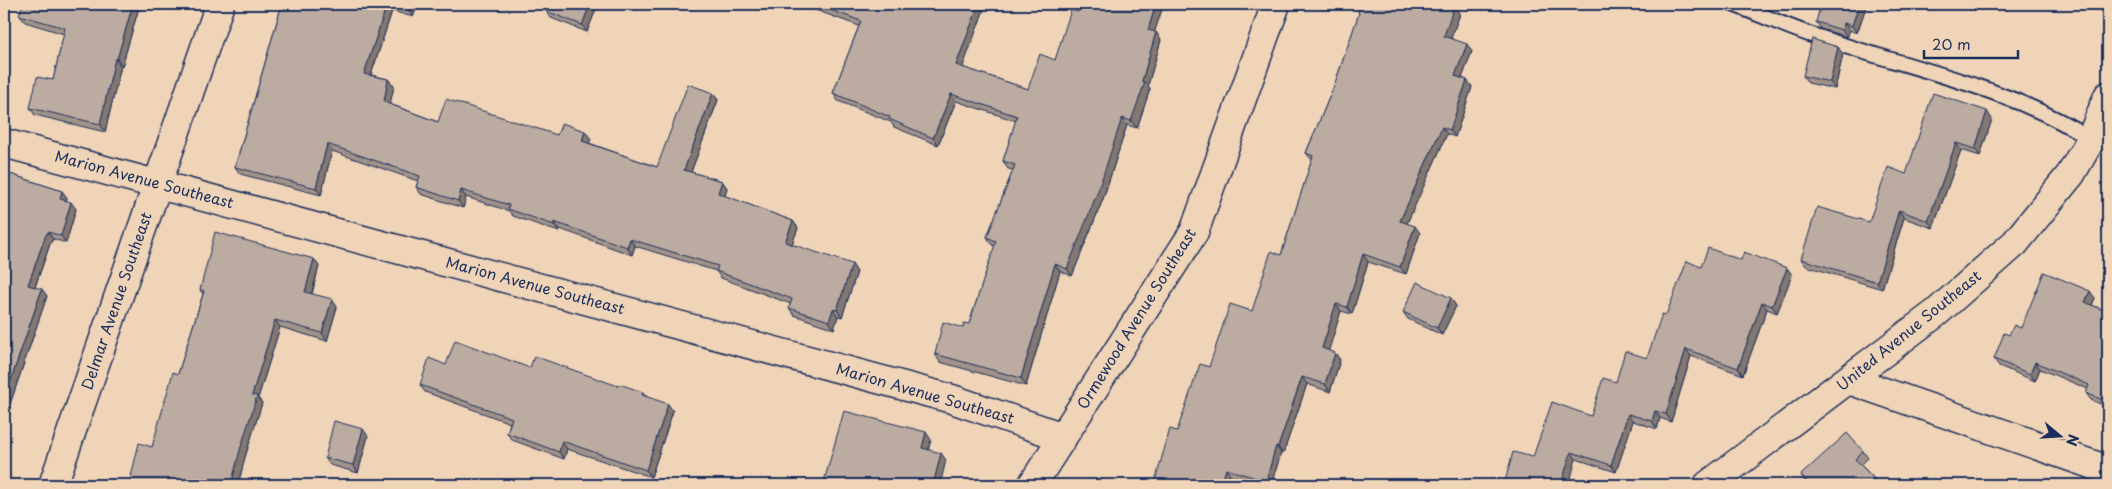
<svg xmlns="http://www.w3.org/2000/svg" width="2112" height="489" viewBox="0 0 2112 489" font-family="'Playpen Sans',sans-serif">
<rect width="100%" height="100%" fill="#f0d4b7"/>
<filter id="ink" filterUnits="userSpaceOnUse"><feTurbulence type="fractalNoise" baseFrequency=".02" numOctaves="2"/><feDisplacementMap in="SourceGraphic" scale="10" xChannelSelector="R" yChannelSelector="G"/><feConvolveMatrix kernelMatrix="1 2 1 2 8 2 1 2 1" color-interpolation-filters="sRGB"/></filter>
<g filter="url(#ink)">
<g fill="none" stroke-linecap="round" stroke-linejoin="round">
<defs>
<path id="service" d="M1733 4C1762 15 1791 29 1821 38 1912 69 2009 87 2091 139"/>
<path id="minor" d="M4 143 952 399 1063 437
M1849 380 2108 470
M53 485 220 4
M1032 485 1194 232 1276 4"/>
<path id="tertiary" d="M1708 485 1936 313 2015 243 2071 174 2091 139 2108 96"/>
</defs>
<use href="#service" stroke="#1b2f5e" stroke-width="18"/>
<use href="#minor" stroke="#1b2f5e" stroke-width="31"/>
<use href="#tertiary" stroke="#1b2f5e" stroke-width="31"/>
<use href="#service" stroke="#f0d4b7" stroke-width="14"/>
<use href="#minor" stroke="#f0d4b7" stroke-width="28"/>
<use href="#tertiary" stroke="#f0d4b7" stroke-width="28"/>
</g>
<path fill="#a1938a" stroke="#1b2f5e" d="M140 4 122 66H121L105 132 35 115 30 108 53 80 64 34 25 22 19 15Z
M282 4H418L413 17 392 11 371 75 388 79 394 86 390 104 438 122 591 139 589 143 657 167 713 93 718 100 691 172 722 181 727 188 725 196 793 221 798 228 792 244 857 272 842 317 838 316 834 329 794 315 789 308 791 304 721 278 716 271 635 246 632 255 560 229 559 232 513 216 509 211 466 197 463 208 421 194 416 187 418 181 332 151 321 195 240 174 235 167Z
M549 4H598L587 32 551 18 546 11Z
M799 4H986L962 67 1028 89 1055 60 1078 12 1126 7 1127 4H1159L1162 9 1154 32H1156L1161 40 1148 85 1150 89 1137 128 1127 125 1103 199 1072 276 1060 271 1026 386 940 362 935 354 963 328 969 324 995 246 992 245 987 237 1013 170 1008 169 1003 161 1016 121 956 101 938 145 894 127 891 122 838 101 833 93 859 26Z
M1361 4H1457L1455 8 1460 14 1451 38 1472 51 1462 78 1467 80 1472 87 1455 137 1447 134 1407 223 1420 233 1406 274 1368 262 1352 314 1341 311 1328 351 1335 353 1340 360 1330 392 1307 384 1283 454 1281 453 1271 485H1261L1231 477 1177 431 1209 367 1252 311 1281 255 1312 160 1306 153 1334 86 1359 14 1358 12Z
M1867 4 1857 33 1849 30 1847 37 1821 29 1816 22Z
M1843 54 1835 89 1808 83 1803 76Z
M1992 119 1980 156 1961 150 1933 228 1904 218 1882 289 1806 266 1801 259 1869 222 1906 174Z
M4 172 62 191 67 198 66 201 76 209 66 243 53 239 50 244 35 287 47 296 10 404 4 402Z
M319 266 312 294 337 307 327 341 280 327 258 398 262 403 245 457 238 485H129L152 447 178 374 203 294 200 290Z
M1701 267 1787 268 1792 275 1777 313 1767 309 1743 375 1691 356 1671 422 1660 418 1657 429 1633 421 1616 472 1576 459 1533 457 1591 416 1616 382 1647 358 1666 315Z
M2095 298 2092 305 2108 312V407L2091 400 2086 393 2088 389 2040 369 2035 381 1999 366 1994 359 2009 335 2021 328Z
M1456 306 1442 335 1408 319 1403 312Z
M530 368 618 386 643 392 646 396 673 411 651 477 567 449 564 459 512 440 507 433 510 423 425 392 420 385Z
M368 436 358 473 330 465 325 458Z
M1863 451 1868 458 1861 465 1880 485H1808L1801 475Z"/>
<path fill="#837871" stroke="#1b2f5e" d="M133 4H140L122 66 117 59Z
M387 4 392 11 369 81 364 74Z
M410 4H418L413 17 408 10Z
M590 4H598L587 32 582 25Z
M979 4H986L961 72 956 65Z
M1156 4H1159L1162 9 1153 37 1148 30Z
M1449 4H1457L1455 8 1460 14 1449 43 1444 36Z
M1859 4H1867L1857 33 1852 26Z
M1844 23 1849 30 1847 37 1842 30Z
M1156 32 1161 40 1148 85 1150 89 1137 128 1131 121 1142 81Z
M1467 44 1472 51 1460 83 1455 76Z
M1838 47 1843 54 1835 89 1830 82Z
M115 59 121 66 105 132 100 124Z
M388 79 394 86 389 109 384 102Z
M1467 80 1472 87 1455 137 1450 130Z
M713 93 718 100 689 177 684 170Z
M951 94 956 101 938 145 933 138Z
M1987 111 1992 119 1980 156 1975 149Z
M1122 118 1127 125 1103 199 1072 276 1067 269Z
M1442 127 1447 134 1405 228 1400 221Z
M585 131 591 139 587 148 582 141Z
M1956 143 1961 150 1933 228 1928 221Z
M327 144 332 151 321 195 316 188Z
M722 181 727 188 723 200 718 193Z
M461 190 466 197 463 208 458 201Z
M62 191 67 198 65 206 60 199Z
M71 202 76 209 66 243 61 236Z
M1899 210 1904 218 1882 289 1877 282Z
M793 221 798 228 790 249 785 242Z
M554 222 560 229 559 232 554 225Z
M1415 226 1420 233 1406 274 1400 267Z
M48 232 53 239 50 244 33 292 28 285 45 237Z
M630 239 635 246 632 255 627 247Z
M1363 254 1368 262 1352 314 1347 307Z
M314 259 319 266 310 299 305 292Z
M852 264 857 272 842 317 837 310Z
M1055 264 1060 271 1026 386 1021 378Z
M1787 268 1792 275 1777 313 1772 306Z
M42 289 47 296 10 404 5 397Z
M2090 291 2095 298 2090 310 2085 302Z
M1451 298 1456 306 1442 335 1437 328Z
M332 299 337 307 327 341 322 333Z
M1762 302 1767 309 1743 375 1738 368Z
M1336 304 1341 311 1327 356 1322 348Z
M833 309 838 316 834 329 829 321Z
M275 320 280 327 258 398 262 403 245 457 238 485H231L252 395Z
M1686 349 1691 356 1671 422 1666 414Z
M1335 353 1340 360 1330 392 1325 384Z
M2035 362 2040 369 2035 381 2030 374Z
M1302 377 1307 384 1283 454 1278 447Z
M668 404 673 411 651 477 646 470Z
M1655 411 1660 418 1657 429 1652 421Z
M1628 414 1633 421 1616 472 1611 465Z
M363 429 368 436 358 473 353 465Z
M926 432 931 440 927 455 922 448Z
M562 441 567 449 564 459 559 452Z
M1276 446 1281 453 1271 485H1269L1266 481Z
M1571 452 1576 459 1569 485H1561Z
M941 453 946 460 940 485H933Z
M1226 469 1231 477 1228 485H1221Z"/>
<path fill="#bbaba1" stroke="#1b2f5e" d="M23 4H133L117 59H115L100 124 30 108 37 77 53 80 65 28 19 15Z
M282 4H387L364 74 388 79 384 102 438 122 446 99 557 135 562 123 585 131 582 141 657 167 688 84 713 93 684 170 722 181 718 193 793 221 785 242 852 264 837 310 833 309 829 321 789 308 792 299 716 271 718 266 630 239 627 247 554 222V225L508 209 509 205 461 190 458 201 416 187 420 176 327 144 316 188 235 167Z
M388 4H410L408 10Z
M549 4H590L582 25 546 11Z
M814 4H979L956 65 1028 89 1040 54 1055 60 1071 10 1078 12 1081 4H1116L1126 7 1127 4H1156L1148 30 1156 32 1142 81 1145 82 1131 121 1122 118 1098 191 1067 269 1055 264 1021 378 935 354 943 322 963 328 964 323 969 324 996 241 987 237 1015 165 1003 161 1017 116 951 94 933 138 889 119 890 117 833 93 861 21Z
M1361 4H1449L1454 6 1444 36 1467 44 1455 76 1467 80 1450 130 1442 127 1400 221 1415 226 1400 267 1363 254 1347 307 1336 304 1322 348 1335 353 1325 384 1302 377 1278 447 1276 446 1266 481 1226 469 1221 485H1154L1170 429 1177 431 1200 364 1209 367 1230 304 1252 311 1271 251 1281 255 1313 156 1306 153 1334 86 1359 13 1358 12Z
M1821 4H1859L1852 26 1844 23 1842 30 1816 22Z
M1812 39 1838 47 1830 82 1803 76Z
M1933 93 1987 111 1975 149 1956 143 1928 221 1899 210 1877 282 1801 259 1817 207 1869 222 1888 167 1906 174Z
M4 172 62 191 60 199 71 202 61 236 48 232 45 237 28 285 42 289 5 397H4Z
M215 232 314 259 305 292 332 299 322 333 275 320 252 395 257 396 240 450 231 485H129L139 443 152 447 173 372 178 374 204 291 200 290Z
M1708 248 1741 260 1744 252 1787 268 1772 306 1762 302 1738 368 1686 349 1666 414 1655 411 1652 421 1628 414 1611 465 1571 452 1561 485H1504L1513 452 1533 457 1552 402 1591 416 1603 378 1616 382 1625 351 1647 358 1662 314 1666 315 1687 261 1701 267Z
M2044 272 2090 291 2085 302 2108 312V402L2086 393 2089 385 2035 362 2030 374 1994 359 2004 333 2009 335 2014 325 2021 328Z
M1417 282 1451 298 1437 328 1403 312Z
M455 340 530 368 534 356 618 386 619 384 643 392 642 395 668 404 646 470 562 441 559 452 507 433 512 418 420 385 429 358 446 365Z
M844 411 926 432 922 448 941 453 933 485H823Z
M334 421 363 429 353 465 325 458Z
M1847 433 1863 451 1855 459 1880 485H1810L1801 475Z
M1938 480 1943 485H1932Z"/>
</g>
<g text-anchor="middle" stroke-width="4.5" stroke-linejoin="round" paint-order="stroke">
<g font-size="15" fill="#1b2f5e" stroke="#f0d4b7">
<text transform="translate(144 180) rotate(15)" y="5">Marion Avenue Southeast</text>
<text transform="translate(535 286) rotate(15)" y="5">Marion Avenue Southeast</text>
<text transform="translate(117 301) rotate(-71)" y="5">Delmar Avenue Southeast</text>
<text transform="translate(1137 319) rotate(-58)" y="5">Ormewood Avenue Southeast</text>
<text transform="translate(1909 331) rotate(-39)" y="5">United Avenue Southeast</text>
<text transform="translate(925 394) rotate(16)" y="5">Marion Avenue Southeast</text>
</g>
</g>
<rect width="2112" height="489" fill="none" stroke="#f0d4b7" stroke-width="20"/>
<rect x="10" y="10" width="2092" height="469" fill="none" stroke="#1b2f5e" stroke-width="2" filter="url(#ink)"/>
<g transform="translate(2060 436) rotate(108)" stroke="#f0d4b7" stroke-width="4" paint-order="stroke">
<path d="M0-4L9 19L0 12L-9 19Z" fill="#1b2f5e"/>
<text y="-8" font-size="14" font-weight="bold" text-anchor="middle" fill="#1b2f5e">N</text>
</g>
<path d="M1924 50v8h94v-8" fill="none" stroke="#1b2f5e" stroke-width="2.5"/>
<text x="1932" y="50" font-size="15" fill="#1b2f5e" stroke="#f0d4b7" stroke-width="4" paint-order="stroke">20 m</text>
</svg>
